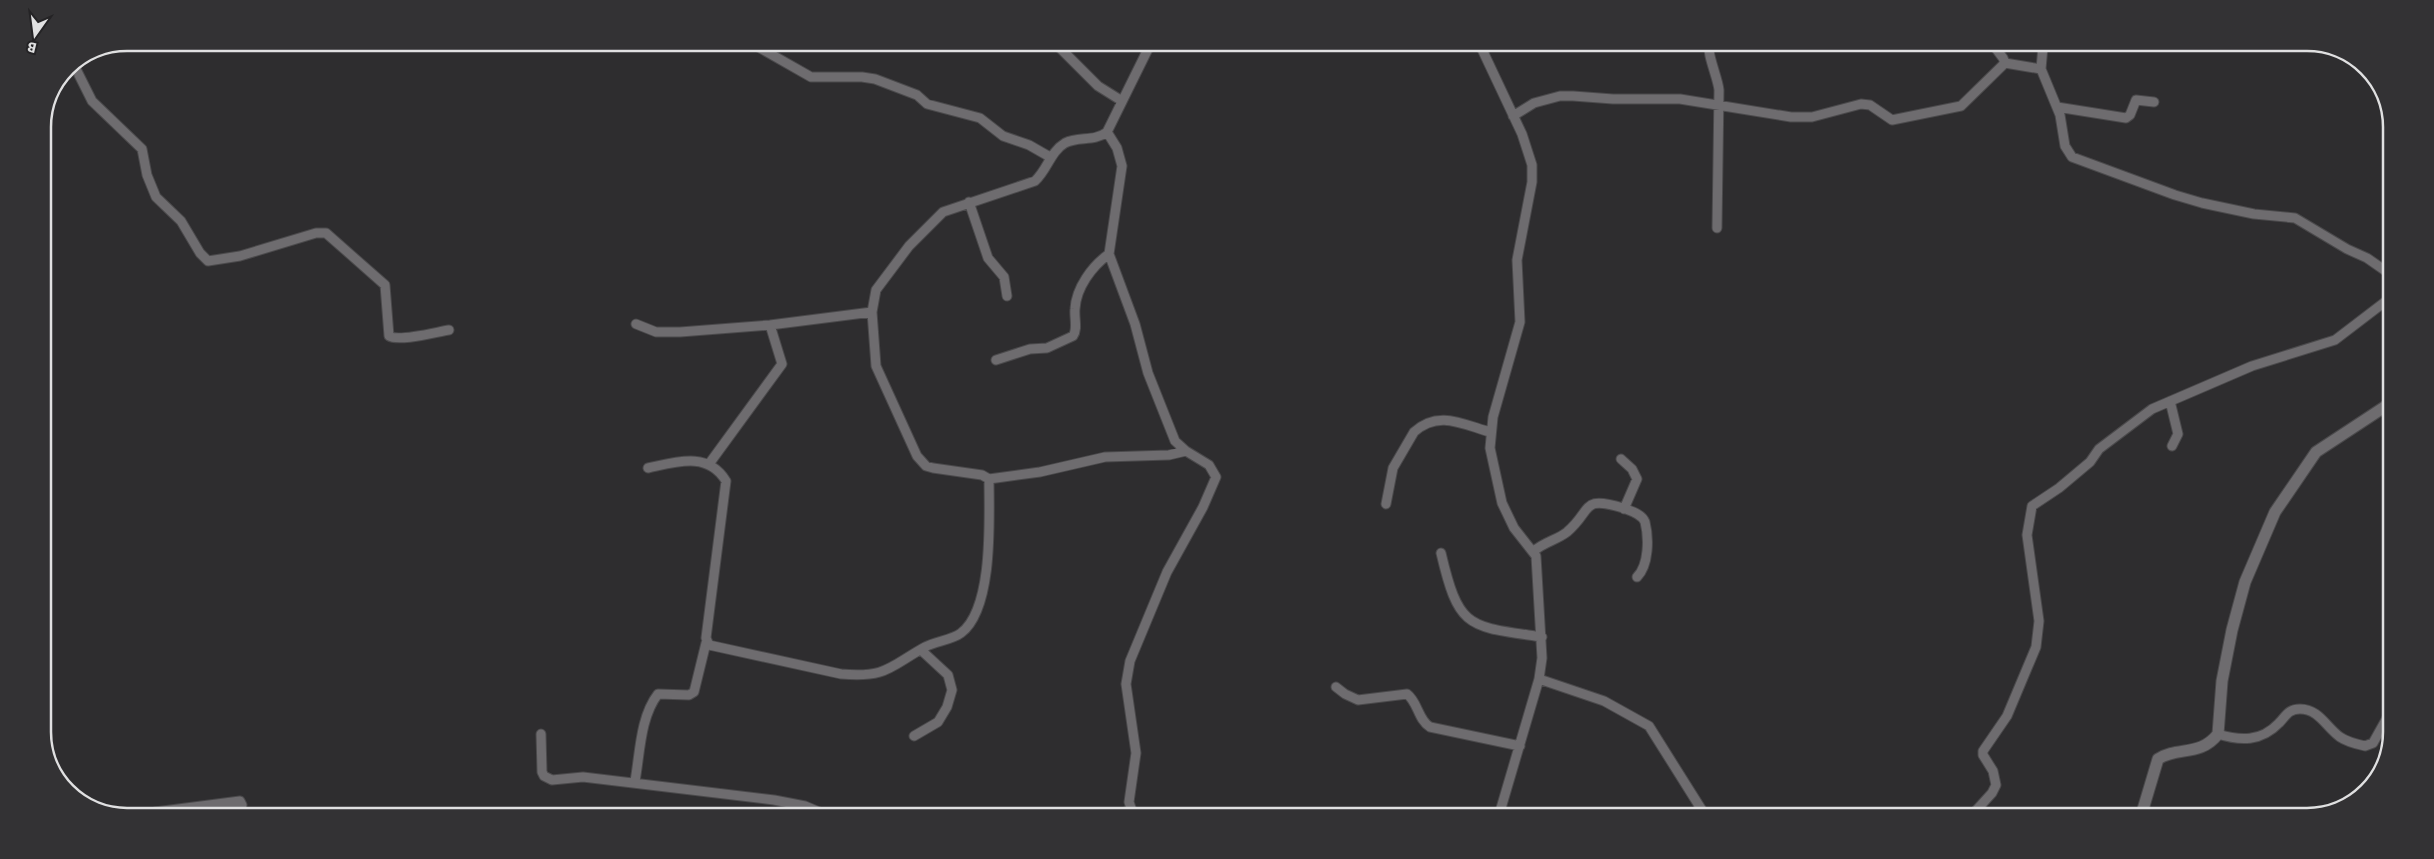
<svg xmlns="http://www.w3.org/2000/svg" width="2434" height="859" viewBox="0 0 2434 859" font-family="'Fira Sans',sans-serif">
<rect width="100%" height="100%" fill="#2e2d2f"/>
<g fill="none" stroke-linecap="round" stroke-linejoin="round">
<defs>
<path id="minor" d="M753 44 811 77H862L875 79 917 95 927 104 980 118 1003 136 1029 145 1050 157
M1056 44 1098 86 1122 101
M1480 45 1522 134 1532 165V182L1517 260 1520 322 1493 417 1490 448 1502 503 1514 528 1536 556 1542 658 1539 679 1499 815
M1710 46C1706 52 1718 78 1719 90L1717 228
M1994 46 2003 58 2005 63
M67 69 77 71 92 101 142 149 147 175 156 197 181 221 200 253 208 261 240 256 316 233H326L385 285 389 336C399 342 436 332 449 330
M2041 69 2043 46
M2057 107 2126 118 2130 115 2136 100 2154 102
M1513 116 1534 103 1560 96H1573L1613 99H1680L1791 117H1812L1861 104 1870 105 1892 120 1961 106 2005 63 2041 69 2060 115 2065 146 2072 157 2175 195 2202 203 2254 214 2295 218 2347 249 2367 258 2390 274
M1107 132 1117 148 1122 166 1109 254 1135 324 1148 373 1175 441 1186 451 1209 465 1216 477 1203 507 1167 572 1130 661 1126 684 1136 753 1129 802 1133 814
M969 202 988 258 1004 277 1007 296
M636 324 656 332H680L770 325 872 312
M996 360 1030 349 1047 348 1073 336C1078 329 1074 318 1075 309 1076 288 1092 266 1109 254
M2170 401 2178 434 2172 446
M1621 459 1632 469 1637 479 1624 509
M709 464 782 364 770 325
M648 468C676 462 708 451 726 481L706 638 709 645 841 674C887 678 889 667 925 647 936 641 952 640 961 633 994 608 989 517 989 479L982 475 933 468 926 466 917 456 876 366 872 312 876 290 909 246 943 212 1035 181C1048 169 1050 152 1065 143 1079 136 1094 142 1107 132L1150 45
M989 479 1040 472 1105 457 1169 455 1186 451
M1386 504 1393 468 1414 432C1438 410 1462 424 1490 432
M1534 551C1544 542 1557 540 1567 532 1593 510 1580 495 1623 508 1631 511 1642 514 1645 522 1649 538 1649 565 1637 577
M1441 553C1459 630 1468 626 1542 637
M1539 679 1604 701 1649 726 1705 815
M1336 687 1345 694 1358 700 1407 694C1418 702 1418 720 1430 727L1520 746
M541 734 542 772 544 776 552 780 583 777 774 800 805 806 824 814
M2218 734C2240 741 2261 742 2279 723 2286 716 2288 709 2300 709 2319 709 2326 727 2340 737 2347 742 2356 744 2365 746L2373 743 2387 718
M914 736 938 722 947 707 952 690 948 675 921 650
M635 781C640 754 640 717 658 694L689 695 694 692 706 643
M155 812 240 801 242 805 238 812
M1120 814 1130 810
M1971 816 1992 793 1996 785 1993 771 1983 755V751L2007 716 2036 647 2039 621 2027 535 2032 506 2059 488 2090 462 2099 449 2152 409 2252 366 2335 340 2390 298"/>
<path id="tertiary" d="M2141 816 2158 759C2178 746 2200 757 2218 734L2222 681 2232 630 2245 582 2275 512 2316 452 2389 404"/>
</defs>
<use href="#minor" stroke="#4b4a4c" stroke-width="11"/>
<use href="#tertiary" stroke="#4b4a4c" stroke-width="13"/>
<use href="#minor" stroke="#6e6c6f" stroke-width="9"/>
<use href="#tertiary" stroke="#6e6c6f" stroke-width="11"/>
</g>
<path d="M0 0H2434V859H0ZM127 51H2307A76 76 0 0 1 2383 127V732A76 76 0 0 1 2307 808H127A76 76 0 0 1 51 732V127A76 76 0 0 1 127 51Z" fill="#333234" fill-rule="evenodd"/>
<path fill="none" stroke="#e0e0e1" stroke-width="2.5" d="M127 51H2307A76 76 0 0 1 2383 127V732A76 76 0 0 1 2307 808H127A76 76 0 0 1 51 732V127A76 76 0 0 1 127 51Z"/>
<g transform="translate(35 35) rotate(194)" stroke="#242325" stroke-width="4" paint-order="stroke">
<path d="M0-4L9 19L0 12L-9 19Z" fill="#e0e0e1"/>
<text y="-8" font-size="14" font-weight="bold" text-anchor="middle" fill="#e0e0e1">B</text>
</g>
</svg>
